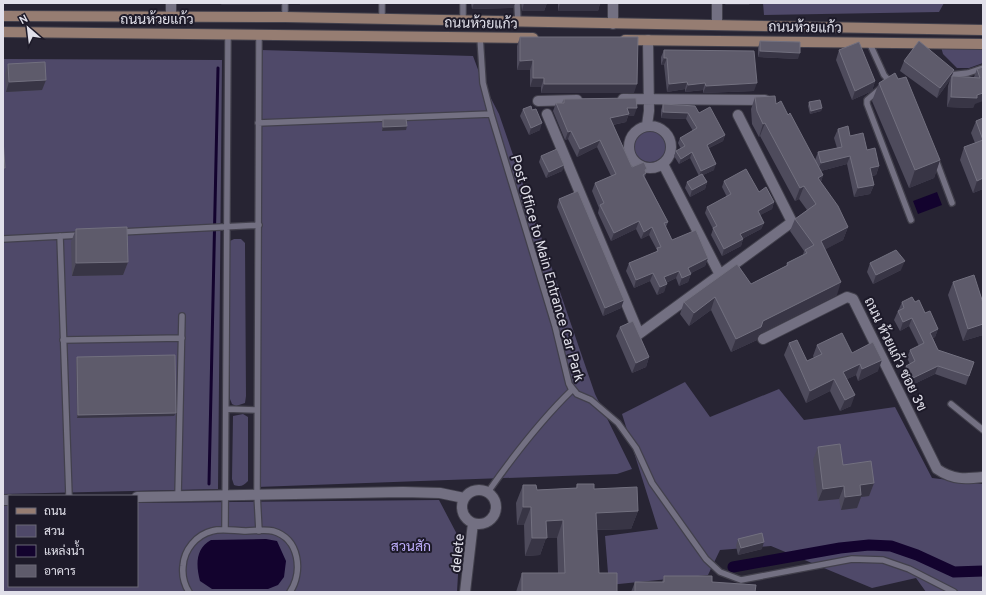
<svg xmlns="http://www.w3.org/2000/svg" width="986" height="595" viewBox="0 0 986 595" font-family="Overpass,Sarabun,sans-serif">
<rect width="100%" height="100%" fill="#272433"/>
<path fill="#4f4969" d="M763 3H944L939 12 764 15Z
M941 47 983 48V63L969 68H957L943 54Z
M261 50 473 56 483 83 499 114 595 394 632 469 617 474 257 487Z
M3 59 222 60 218 489 3 494Z
M634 146a16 16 0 1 1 32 0a16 16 0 1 1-32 0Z
M234 239H241L245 243 246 396 245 403 236 406 232 404 230 399V241Z
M685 382 710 417 779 389 804 420 895 407 932 478 983 484V592H926L916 578 872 588 771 546 720 550 708 575 609 585 605 536 658 529 622 414Z
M243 414 248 417V481C243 486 241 487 234 485L232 479 233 416Z
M439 500 460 540 457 592H3V504H9V586H137V503Z"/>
<path fill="#13032e" d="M937 192 942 205 918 214 913 201Z
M266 539 277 541 286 561 284 577 278 585 268 589H212L200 581C196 565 195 549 211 540Z"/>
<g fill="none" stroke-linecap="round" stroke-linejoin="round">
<path stroke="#13032e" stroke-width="3" d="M209 484 218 68"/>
<path stroke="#13032e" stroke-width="11" d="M733 567 840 548 869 545 891 546 917 555 954 572 983 571"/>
<defs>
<path id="lane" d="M382 3V19
M463 3V21
M517 3 518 22
M285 17V3
M480 37 483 83 491 114
M869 42 884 75 891 83
M948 72 950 75 968 73 983 68
M881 88 867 100V104L911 220
M258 123 491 114 555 326 569 384 577 394 591 400 618 423 636 448 652 483 706 559 720 572 741 580 852 559 883 560 909 569 954 592
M936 160 952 203
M121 232 259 225
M60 236 69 496
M3 239 81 235
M63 340 182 338
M951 404 983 430
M226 409 257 410
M178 496 182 316
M472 526 473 523 467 520 462 509C462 495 474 486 488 492 514 455 540 421 572 390L570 386
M225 530 228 33
M259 531 257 494 259 33
M189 592C184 584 182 575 183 566 184 550 196 535 212 531 222 528 235 531 246 531 254 531 265 529 273 531 300 539 303 572 290 592"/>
<path id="street" d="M613 3V24
M717 3V25
M171 17V3
M623 99 765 100
M538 101 577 100
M547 114 639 334 792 222 738 115
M647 125 649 111 648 40
M629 147a21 21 0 1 1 42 0a21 21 0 1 1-42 0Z
M663 164 720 275
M763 339 847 297 853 299 937 469C953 480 965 479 983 477
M462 507a17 17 0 1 1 34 0a17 17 0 1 1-34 0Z
M137 497 403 492 440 493 464 498
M3 500H9
M465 592 473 523"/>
<path id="secondary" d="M3 16 285 17 983 30
M3 32 533 38
M625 40 983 44"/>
</defs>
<use href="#lane" stroke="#42404c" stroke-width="8"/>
<use href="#street" stroke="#42404c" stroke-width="12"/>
<use href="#secondary" stroke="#42404c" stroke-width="12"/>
<use href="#lane" stroke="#737082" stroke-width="5.5"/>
<use href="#street" stroke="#737082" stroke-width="10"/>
<use href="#secondary" stroke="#967d72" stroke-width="10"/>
</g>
<path fill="#4e4b5c" d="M471 3H515L513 8 472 9Z
M521 3H547L544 11H522Z
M558 3H600L598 11H558Z
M520 37 634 93H541V87H530V70H517V46Z
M760 41 798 59 758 57V48Z
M664 50 754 91 703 93V90L685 92V89L667 92 664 65H661V57Z
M839 50 875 81 872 91 852 100 836 60Z
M904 61 954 70 952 76 974 77 977 69 983 67 973 108 947 107 948 86 950 80 937 98 900 71Z
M8 64 46 80 42 90 6 92 5 74Z
M898 79 940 160 934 178 909 188 872 101 879 83Z
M755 97 776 104 788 115 815 160 818 152 837 148 834 138 838 129 850 136 867 150 879 166 876 175 872 176 874 185 870 194 854 197 847 164 821 171 823 175 821 182 848 227 843 240 825 249 837 295 759 334 757 340 731 352 711 310 689 326 680 314 684 302 751 284 786 266 787 263 803 255 804 251 790 231 795 219 807 210 799 199 795 201 760 136 759 137 752 124 751 109Z
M564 99 634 116H628L626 122 613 125 632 167 646 173 645 177 668 222 666 227 672 240 708 258 705 266 691 273 688 282 679 286 676 278 666 283 664 292 657 295 650 281 634 288 626 271 629 263 656 252 657 250 649 235 641 239 636 229 611 241 598 213 599 208 592 191 595 183 611 176 597 147 577 157 568 139 565 140 553 111 556 103H562Z
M809 102 822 108 821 111 810 114 808 106Z
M663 104 699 113 725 135 723 141 709 148 714 170 703 175 707 182 705 189 690 197 685 188 687 182 699 176 690 158 679 164 674 156 676 151 681 149 678 143 680 138 693 131 686 119 661 118V110Z
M523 109 540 130 529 135 520 116Z
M983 118V190V189L973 193 960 160 964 147 975 143 971 133 976 121Z
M383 119 406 130 382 131V122Z
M541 156 564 165 562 171 546 178 539 162Z
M724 181 759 192 774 202 772 209 760 215 764 223 761 229 742 239H743L741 246 722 256 711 235 713 229 705 213 707 207 727 197 722 187Z
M559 199 621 308 603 316 557 207Z
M76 229 128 262 123 275 72 276 71 242Z
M870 263 901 270 873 284 867 272Z
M953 282 983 303V335L963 341 948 295Z
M902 302H915L925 313 938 329 935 337 933 338 938 350 974 362 966 385 935 374 910 386 903 374 906 366 910 364 907 358 910 350 919 346 909 326 900 331 894 320Z
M620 327 649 357 646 367 632 373 616 336Z
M789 343 807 361 814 358 813 356 817 345 852 353 878 371 858 381 856 375 847 379 851 406 840 411 830 391 806 403 784 355Z
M77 357 176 413 174 416 77 418 76 360Z
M818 447 843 465 874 483 869 496 861 497 857 508 841 510 839 499 818 501 813 460Z
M577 484 594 489 638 511 631 529 597 530 599 573 617 592H516L522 573H558L557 538H546L540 555 525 556 524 525H517L516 503 523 485 537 490 576 488Z
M738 539 762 549 738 555 736 546Z
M664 576 712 582 755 592H631L635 582H662Z"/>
<path fill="#383545" d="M222 3H282L281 5H221Z
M300 3H377L376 4 300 5Z
M474 3H515L513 8 472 9Z
M524 3H547L544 11H522Z
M560 3H600L598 11H558Z
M645 3H696L695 4H644Z
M726 3H750L749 5H725Z
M760 51 800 53 798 59 758 57Z
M664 58H667L664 65H661Z
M533 60 530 70H517L520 61Z
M954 70 950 80 937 98 940 88Z
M533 78H544L541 87H530Z
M46 80 42 90 6 92 9 82Z
M875 81 872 91 852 100 855 91Z
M687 82 685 89 667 92 669 84Z
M705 83 703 90 685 92 688 85Z
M757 83 754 91 703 93 706 86Z
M544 84H637L634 93H541Z
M983 93V101L975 104 973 108 947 107 951 97 977 95Z
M627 108H637L634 116H628L626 122 607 126 610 118Z
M822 108 821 111 810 114 811 111Z
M663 112 688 113 686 119 661 118Z
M542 123 540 130 529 135 531 128Z
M765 123 760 136 759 137 763 124Z
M407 126 406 130 382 131 383 127Z
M571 131 568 139 565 140 568 132Z
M725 135 723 141 705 150 707 145Z
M600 140 597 147 577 157 580 149Z
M692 152 690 158 679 164 681 159Z
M850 156 847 164 817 172 821 163Z
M940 160 934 178 909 188 915 170Z
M716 164 714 170 699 177 701 171Z
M564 165 562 171 546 178 549 172Z
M879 166 876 175 867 177 870 168Z
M823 175 819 188 818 178Z
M983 178V189L973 193 977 181Z
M707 182 705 189 690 197 692 190Z
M874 185 870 194 854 197 858 188Z
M804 186 799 199 795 201 800 188Z
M774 202 772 209 755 218 758 211Z
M639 221 636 229 611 241 614 233Z
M764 223 761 229 738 241 740 234Z
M652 227 649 235 641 239 644 232Z
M848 227 843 240 817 254 821 241Z
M743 239 741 246 722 256 724 249Z
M708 258 705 266 685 276 688 268Z
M905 261 901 270 873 284 876 275Z
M128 262 123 275 72 276 76 263Z
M679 271 676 278 661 285 664 277Z
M653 273 650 281 634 288 636 280Z
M691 274 688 282 679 286 682 278Z
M841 282 837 295 759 334 757 340 731 352 736 339 763 321Z
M667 284 664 292 657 295 660 287Z
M715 297 711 310 689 326 694 313Z
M624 300 621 308 603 316 605 308Z
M912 318 909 326 900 331 903 322Z
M983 324V335L963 341 968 329Z
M938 329 935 337 927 341 930 333Z
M649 357 646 367 632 373 636 363Z
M882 360 878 371 858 381 862 369Z
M860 364 856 375 839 383 843 372Z
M938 366 935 374 910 386 913 378Z
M834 379 830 391 806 403 810 391Z
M855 395 851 406 840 411 845 400Z
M176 413 174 416 77 418 78 415Z
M874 483 869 496 861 497 857 508 841 510 845 497 860 485Z
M844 486 839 499 818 501 823 489Z
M523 507H531L524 525H517Z
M638 511 631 529 590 530 596 513Z
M563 520 557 538H546L540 555 525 556 532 538 546 521Z
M764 542 762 549 738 555 741 548Z"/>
<path fill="#5e5b6b" stroke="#72707f" d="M520 37H638L637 84H544V78H533V60L520 61Z
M760 41 800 42V53L760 51Z
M919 41 954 70 940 88 904 61Z
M859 42 875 81 855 91 839 50Z
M664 50 754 51 757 83 706 86 705 83 688 85 687 82 669 84 667 58H664Z
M45 62 46 80 9 82 8 64Z
M983 67V93L977 95V98L951 97 952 76 980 78 977 69Z
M895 73 898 79 906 77 940 160 915 170 879 83Z
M775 96 776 104 781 101 788 115 790 113 823 175 818 178 838 206 848 227 821 241 841 282 763 321 761 327 736 339 715 297 694 313 684 302 737 264 751 284 788 265 787 263 807 253 805 250 814 245 795 219 816 204 804 186 800 188 765 123 763 124 757 111 755 97Z
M636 98 637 108H627L629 114 610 118 632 167 644 162 647 169 645 170 646 173 643 175 668 222 664 223 672 240 696 230 708 258 688 268 691 274 682 278 679 271 664 277 667 284 660 287 653 273 636 280 629 263 658 251 657 248 661 247 652 227 644 232 639 221 614 233 600 205 604 203 595 183 616 174 600 140 580 149 571 131 568 132 556 103H564V99Z
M820 100 822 108 811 111 809 102Z
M663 104 695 106 699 113 710 107 725 135 707 145 716 164 701 171 692 152 681 159 676 151 685 146 680 138 697 128 688 113 663 112Z
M531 106 532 110 536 109 542 123 531 128 523 109Z
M983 118V178L977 181 964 147 983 140 976 121Z
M383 119H406L407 126 383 127Z
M848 126 850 136 863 133 867 150 875 148 879 166 870 168 874 185 858 188 850 156 821 163 818 152 842 147 838 129Z
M3 139 5 168H3Z
M557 149 564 165 549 172 541 156Z
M746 169 759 192 766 187 774 202 758 211 764 223 740 234 743 239 724 249 713 228 717 226 707 207 731 194 724 181Z
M702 174 707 182 692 190 687 182Z
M578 191 624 300 605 308 559 199Z
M127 227 128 262 76 263V229Z
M896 250 905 261 876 275 870 263Z
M974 275 983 303V324L968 329 953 282Z
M912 297 915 302 919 300 925 313 930 311 938 329 930 333 938 350 974 362 969 376 938 366 913 378 906 366 915 361 910 350 924 343 912 318 903 322 898 311 904 308 902 302Z
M633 321 649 357 636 363 620 327Z
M842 333 852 353 873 342 882 360 862 369 860 364 843 372 855 395 845 400 834 379 810 391 789 343 797 340 807 361 822 354 817 345Z
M175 355 176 413 78 415 77 357Z
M840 444 843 465 871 461 874 483 860 485 861 495 845 497 844 486 823 489 818 447Z
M577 484H594V489L637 487 638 511 596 513 599 573H617V592H522V573H565L563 520 546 521 547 538H532L531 507H523V485H536L537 490 577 488Z
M762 533 764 542 741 548 738 539Z
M664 576H712V582L756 585 755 592H635V582H664Z"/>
<g text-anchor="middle" stroke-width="4" stroke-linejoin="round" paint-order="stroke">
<g font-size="14" fill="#e1e0ea" stroke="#1d1a29">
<text x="157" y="24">ถนนห้วยแก้ว</text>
<text transform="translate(481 23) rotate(1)" y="5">ถนนห้วยแก้ว</text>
<text transform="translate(805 27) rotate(1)" y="5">ถนนห้วยแก้ว</text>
<text transform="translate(548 268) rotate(74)" y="5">Post Office to Main Entrance Car Park</text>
<text transform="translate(896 354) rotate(64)" y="5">ถนน ห้วยแก้ว ซอย 3ข</text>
<text transform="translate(457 553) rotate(-84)" y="5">delete</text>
</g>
<g font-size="14" fill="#c1b0ff" stroke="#1d1a29">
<text x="411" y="551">สวนสัก</text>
</g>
</g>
<rect width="986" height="595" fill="none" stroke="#e1e0ea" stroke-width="8"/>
<rect x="8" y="495" width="130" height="92" fill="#1d1a29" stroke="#6b6976"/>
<rect x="16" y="508" width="20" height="6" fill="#967d72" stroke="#6b6976"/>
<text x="44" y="515" font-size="12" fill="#e1e0ea">ถนน</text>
<rect x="16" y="525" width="20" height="12" fill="#4f4969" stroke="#6b6976"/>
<text x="44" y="535" font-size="12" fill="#e1e0ea">สวน</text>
<rect x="16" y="545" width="20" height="12" fill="#13032e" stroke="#6b6976"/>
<text x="44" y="555" font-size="12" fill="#e1e0ea">แหล่งน้ำ</text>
<rect x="16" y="565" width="20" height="12" fill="#5e5b6b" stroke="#6b6976"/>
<text x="44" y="575" font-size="12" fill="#e1e0ea">อาคาร</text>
<g transform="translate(28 28) rotate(332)" stroke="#1d1a29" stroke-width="3" paint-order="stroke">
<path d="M0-3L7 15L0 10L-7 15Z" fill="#e1e0ea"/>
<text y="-6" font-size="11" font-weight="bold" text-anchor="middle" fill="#e1e0ea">N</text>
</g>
</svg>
